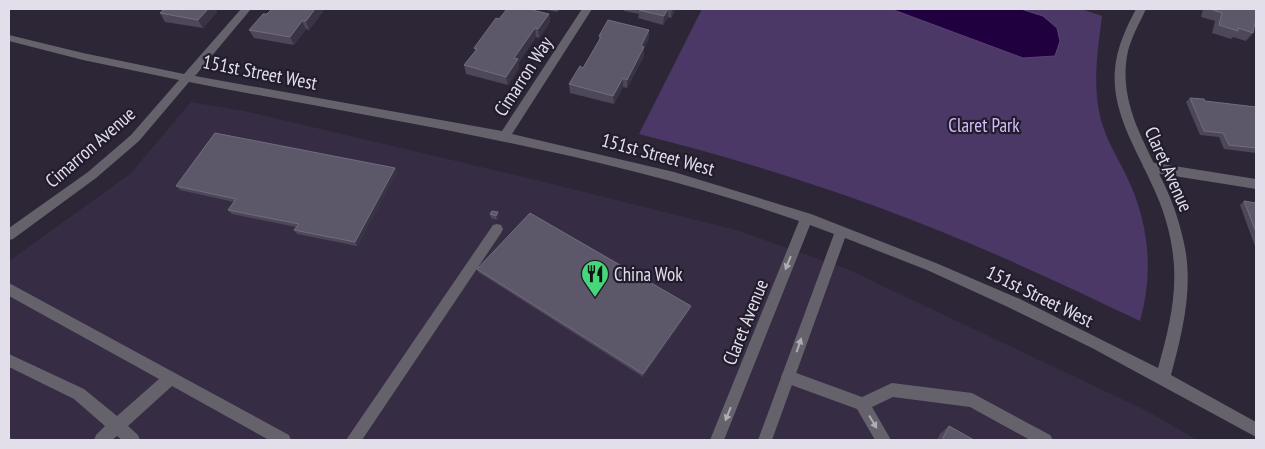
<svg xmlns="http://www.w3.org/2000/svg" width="1265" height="449" viewBox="0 0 1265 449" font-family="'PT Sans Narrow',sans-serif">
<rect width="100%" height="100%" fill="#2c2637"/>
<path fill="#362d45" d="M191 102 244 111 536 180 736 230 847 269 1149 412 1197 440H9V261L130 174Z"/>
<path fill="#4b3867" d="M702 9H1081L1102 16C1098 48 1093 79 1099 111 1103 135 1117 156 1127 177 1149 223 1154 272 1140 321 1052 279 964 238 872 205 796 177 718 154 639 134Z"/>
<path fill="#21003f" stroke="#5b4372" d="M891 9H1021L1043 16 1057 28 1060 41 1055 56 1023 58Z"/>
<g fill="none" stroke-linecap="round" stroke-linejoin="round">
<path fill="#65626b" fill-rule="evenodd" d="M1149 162 1256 179V189L1149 172 1143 167Z
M497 224 501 225 503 229 501 233 362 440H346L493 225Z
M9 283 289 435 291 440H269L172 386 128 426 138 435 140 440H122L117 436 112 440H94L96 435 105 426 74 399 9 367V354L84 389 117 416 159 379 9 296Z
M788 370 862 397 892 383 972 393 1050 435 1053 440H1030L970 407 893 397 872 407 891 440H875L857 409 783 382 781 377 783 372Z"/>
<path fill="#65626b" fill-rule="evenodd" d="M241 9H251L195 76 502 131 582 9H592L512 134 674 172 811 214 936 263 1020 299 1158 368C1169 329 1179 289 1172 248 1169 227 1162 206 1153 187 1137 150 1111 112 1115 69 1117 47 1126 28 1136 9H1146C1140 22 1132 36 1128 51 1117 101 1145 143 1165 186 1174 205 1181 227 1185 248 1193 290 1182 334 1171 375L1256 422V437L1092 348 1010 308 927 270 845 238 772 440H758L834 234 810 225 724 440H710L799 221C601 151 395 122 189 82L139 141 96 178 13 239 9 240V228L88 172 131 135 179 80 83 60 9 41V35L83 53 184 74Z"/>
</g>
<path fill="#4d4759" d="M164 9H217L216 10 217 12 203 28 165 22 160 13Z
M325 9 309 30 306 29 294 45 254 38 249 30 267 14Z
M542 9H560L557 12Z
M624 9H676L671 18 668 17 663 25 638 18 639 14 624 11Z
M1203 9H1254L1253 33 1246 41 1233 37 1231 39 1212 33 1215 21 1201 17Z
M549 14 550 22 539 38 536 37 519 62V68L508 85 466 74 464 65 475 51 474 48 499 19Z
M599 36 649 38 644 48V56L627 88 623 87 614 104 570 93 569 84 583 68 599 41Z
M1190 98 1205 101 1256 107V153L1224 149 1219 137 1200 135 1186 102Z
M397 172 357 246 297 234 294 230 296 227 232 214 228 210 234 202 180 190 176 186Z
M1244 201 1256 203V249L1240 205Z
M498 212 499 216 497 220 491 218 490 214Z
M477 269 690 310 643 377 478 272Z
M949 426 974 440H937L940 434Z"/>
<path fill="#393345" d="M208 9H217L216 10 217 12 203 28 198 20Z
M315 9H325L309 30 306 21Z
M668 9V17L663 25 664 16Z
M672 9H676L671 18Z
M549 14 550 22 539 38 538 29Z
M302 21 306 29 294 45 290 37Z
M535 28 536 37 519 62V68L508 85 506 77 514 58Z
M649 30V38L644 48V56L627 88V80L641 46Z
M623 78V87L614 104 613 96Z
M395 168 397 172 357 246 355 242Z
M498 212 499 216 497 220 496 216Z
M691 306 690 310 643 377V374Z
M9 434 15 440H9Z"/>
<path fill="#5d5869" stroke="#726d7d" d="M164 9H208L198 20 160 13Z
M272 9H315L306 21H302L290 37 249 30 263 14H267Z
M507 9H528L549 14 538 29 535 28 514 58 518 59 506 77 464 65 477 49 474 48 496 18 499 19Z
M639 9H668L664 16 639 10Z
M1210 9H1254L1256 10V18L1253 33 1238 28V31L1219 25 1222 13Z
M608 20 649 30 641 46 644 47 627 80 623 78 613 96 569 84 580 66 583 68 601 37 599 36Z
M1190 98 1204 99 1205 101 1256 107V148L1229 145 1223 133 1204 131Z
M215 133 395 168 355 242 294 230 299 224 228 210 236 199 176 186Z
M1244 201 1256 203V232Z
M492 211 498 212 496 216 490 214Z
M530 213 691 306 643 374 477 269Z
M949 426 974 440H942Z"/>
<defs><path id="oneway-solid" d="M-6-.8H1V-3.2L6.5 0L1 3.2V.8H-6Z" transform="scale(1.25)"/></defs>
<g fill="#b0acb7">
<use href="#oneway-solid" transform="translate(788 263) rotate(112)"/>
<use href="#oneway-solid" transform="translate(799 345) rotate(-71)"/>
<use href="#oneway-solid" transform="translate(728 414) rotate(112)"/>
<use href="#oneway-solid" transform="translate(873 422) rotate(59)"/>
</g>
<defs>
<symbol id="restaurant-pin" viewBox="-11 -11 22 30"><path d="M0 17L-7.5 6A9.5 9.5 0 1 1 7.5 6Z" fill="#46d77a" stroke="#221c2d"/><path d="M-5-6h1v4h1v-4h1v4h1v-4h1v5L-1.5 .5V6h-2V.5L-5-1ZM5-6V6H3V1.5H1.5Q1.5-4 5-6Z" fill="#111"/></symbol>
</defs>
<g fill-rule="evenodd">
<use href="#restaurant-pin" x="579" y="258" width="32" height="43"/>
</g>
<g text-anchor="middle" stroke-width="4.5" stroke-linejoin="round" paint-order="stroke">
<g font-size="19" fill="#e2deea" stroke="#221c2d">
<text transform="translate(260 72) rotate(11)" y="7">151st Street West</text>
<text transform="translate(523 76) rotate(-57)" y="7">Cimarron Way</text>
<text transform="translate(90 147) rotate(-41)" y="7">Cimarron Avenue</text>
<text transform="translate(658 154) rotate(15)" y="7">151st Street West</text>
<text transform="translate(1169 169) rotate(66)" y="7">Claret Avenue</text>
<text transform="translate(1040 296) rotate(26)" y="7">151st Street West</text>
<text transform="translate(745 322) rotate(-68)" y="7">Claret Avenue</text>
</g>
<g font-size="19" fill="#d4bffa" stroke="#221c2d">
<text x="984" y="132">Claret Park</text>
</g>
<g font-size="19" fill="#e2deea" stroke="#221c2d" text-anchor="start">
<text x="614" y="281">China Wok</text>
</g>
</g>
<rect width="1265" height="449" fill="none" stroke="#e2deea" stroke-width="20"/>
</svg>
